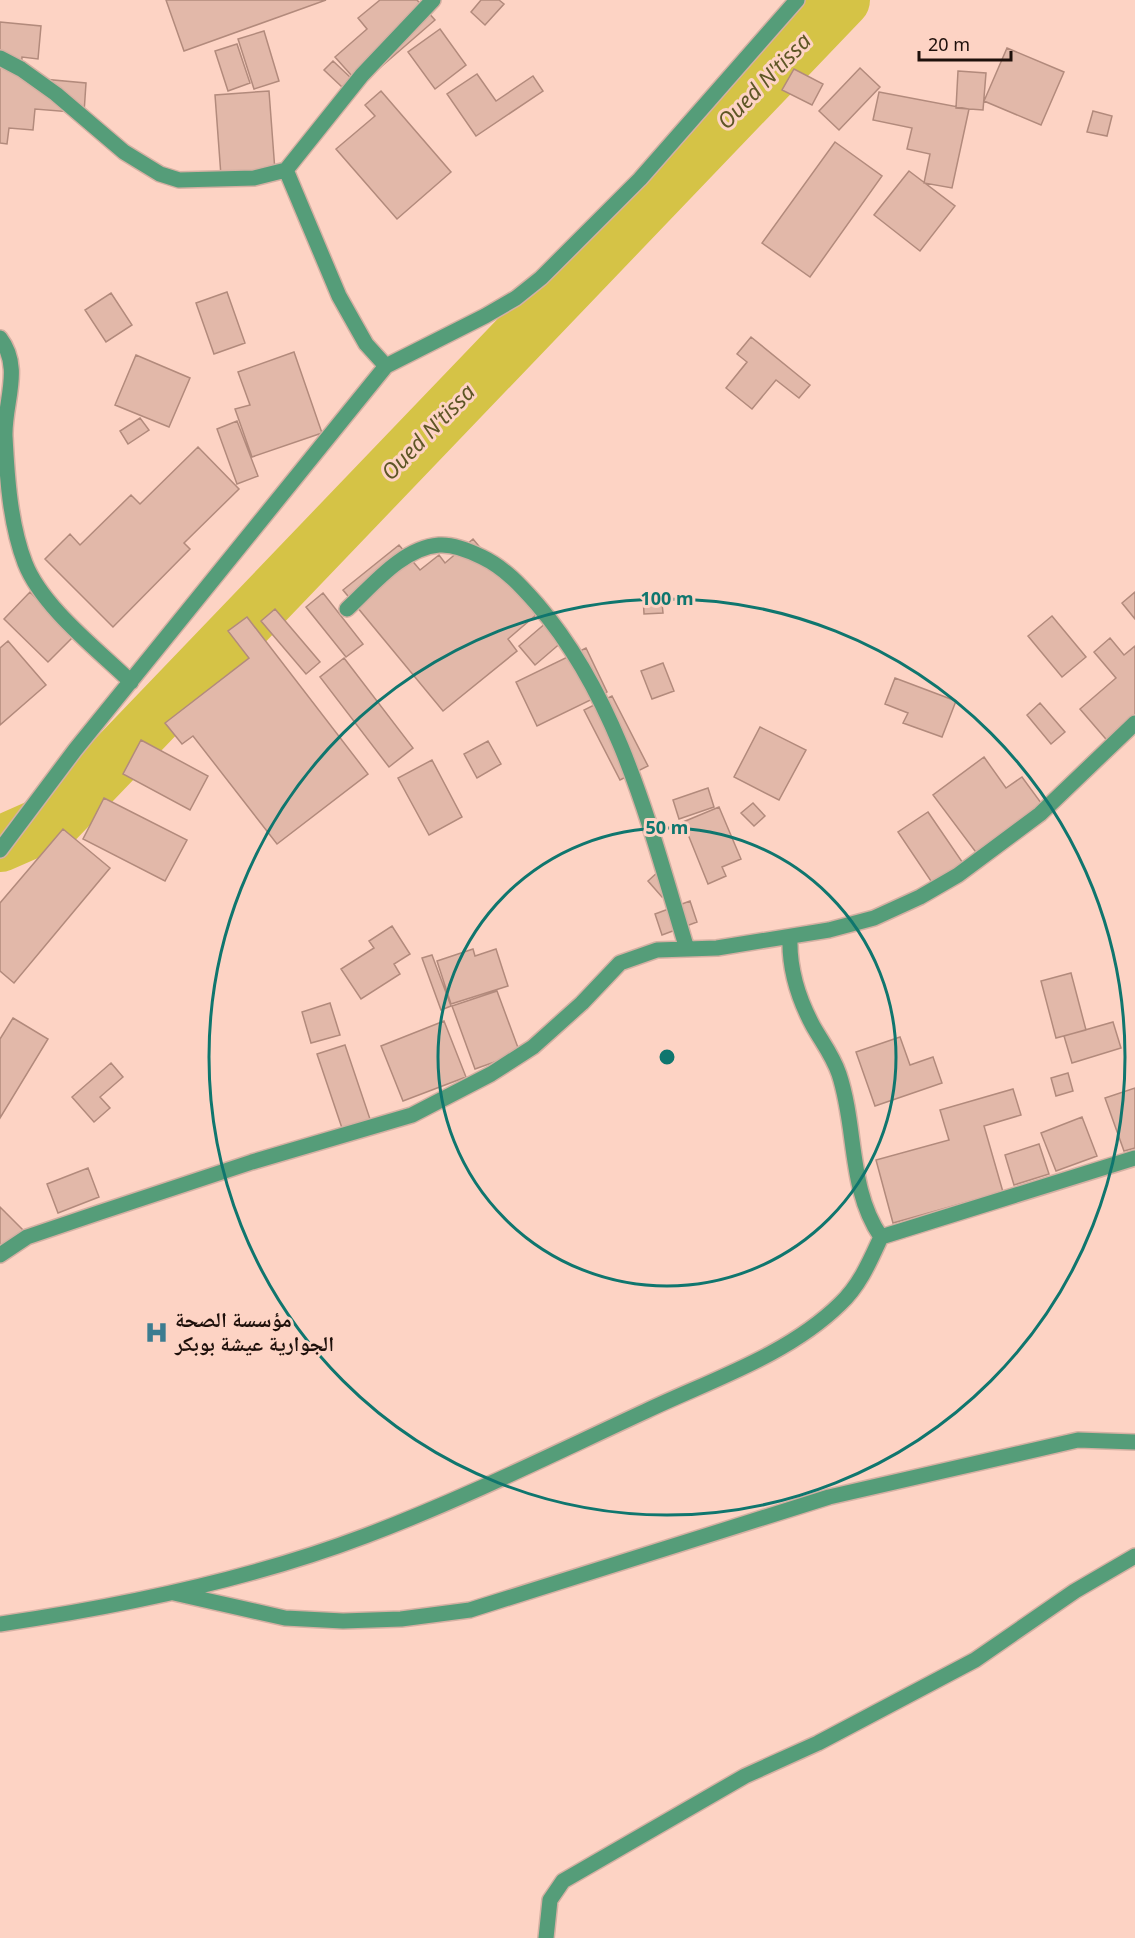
<svg xmlns="http://www.w3.org/2000/svg" width="1135" height="1938" viewBox="0 0 1135 1938" font-family="'Noto Sans','Noto Naskh Arabic',sans-serif">
<rect width="100%" height="100%" fill="#fdd3c4"/>
<g fill="none" stroke-linecap="round" stroke-linejoin="round">
<path stroke="#d5c346" stroke-width="56" d="M0 844 57 819 842 0"/>
</g>
<path fill="#e2b8a9" stroke="#b28a7c" stroke-width="1.5" d="M166 0H326L184 51Z
M380 0H417L435 20 360 85 335 57 367 29 358 18Z
M481 0H499L504 4 485 25 471 12Z
M0 22 41 26 38 59 22 57 21 77 86 83 84 113 35 109 33 130 9 128 7 144 0 143Z
M440 29 466 65 435 89 408 52Z
M264 31 279 81 254 89 238 39Z
M237 44 250 83 228 91 215 51Z
M1007 48 1064 72 1041 125 984 101Z
M333 61 351 78 342 87 324 70Z
M860 68 880 87 839 130 819 111Z
M794 69 823 84 812 105 782 90Z
M958 71 986 73 983 110 956 108Z
M477 74 496 101 533 76 543 91 476 136 447 94Z
M269 91 275 171 221 176 215 95Z
M381 91 451 172 397 219 336 149 375 116 365 105Z
M879 92 969 109 952 188 924 183 930 154 907 149 912 128 873 120Z
M1093 111 1112 116 1107 136 1087 132Z
M835 142 882 176 810 277 762 243Z
M909 171 955 206 920 251 874 215Z
M227 292 245 343 214 354 196 303Z
M111 293 132 325 106 342 85 310Z
M751 337 810 385 799 398 776 380 752 409 726 388 747 362 737 354Z
M294 352 322 433 252 457 235 409 250 405 238 372Z
M136 355 190 378 169 427 115 405Z
M140 418 149 430 128 444 120 431Z
M237 421 258 476 237 484 217 429Z
M198 447 239 489 184 543 190 549 113 627 45 559 70 534 80 545 131 495 140 504Z
M473 539 536 615 508 639 517 651 443 711 343 590 399 545 420 570 439 555 445 563Z
M30 592 74 636 48 662 4 619Z
M1135 592V619L1122 603Z
M323 593 363 644 346 657 306 607Z
M661 593 663 613 644 614 643 595Z
M275 609 320 662 306 674 261 621Z
M1052 616 1086 657 1062 677 1028 636Z
M247 617 368 774 277 844 193 736 182 744 165 723 249 658 228 631Z
M547 622 563 641 535 665 519 646Z
M1110 638 1124 655 1135 646V724L1111 745 1080 709 1116 678 1094 652Z
M8 641 46 685 0 725V648Z
M586 648 607 692 537 726 516 682Z
M344 658 413 748 389 767 320 677Z
M663 663 674 691 652 699 641 671Z
M895 678 956 701 942 737 903 723 908 713 885 704Z
M612 696 648 766 620 780 584 710Z
M1040 703 1065 732 1051 744 1027 715Z
M760 727 806 750 779 800 734 777Z
M141 740 208 776 190 810 123 774Z
M488 741 501 764 477 778 464 754Z
M984 757 1006 788 1022 777 1047 811 981 859 933 795Z
M432 760 462 817 429 835 398 778Z
M708 788 714 807 679 819 673 800Z
M104 798 187 840 165 881 83 839Z
M753 803 765 816 754 826 741 813Z
M719 807 741 859 722 867 726 876 708 884 683 822Z
M928 812 967 869 937 890 898 832Z
M63 829 110 868 14 983 0 971V903Z
M660 870 674 886 662 897 648 881Z
M690 901 697 922 662 935 655 914Z
M392 926 410 954 394 964 400 974 361 999 341 969 374 948 369 941Z
M473 949 475 956 496 949 508 986 451 1004 437 961Z
M432 955 451 1006 441 1010 422 958Z
M1071 973 1086 1030 1056 1038 1041 981Z
M497 991 520 1053 475 1069 452 1006Z
M330 1003 340 1035 311 1043 302 1012Z
M13 1018 48 1039 0 1118V1039Z
M444 1021 466 1077 403 1101 381 1046Z
M1113 1022 1121 1048 1072 1063 1064 1036Z
M900 1037 910 1065 933 1057 942 1083 875 1106 856 1052Z
M345 1045 371 1122 343 1131 317 1054Z
M111 1063 123 1077 100 1097 110 1108 94 1122 72 1097Z
M1068 1073 1073 1091 1056 1096 1051 1078Z
M1135 1088V1148L1124 1151 1105 1098Z
M1013 1089 1021 1115 984 1126 1003 1192 893 1223 876 1160 949 1140 940 1110Z
M1082 1117 1097 1156 1056 1171 1041 1133Z
M1039 1144 1049 1174 1014 1185 1005 1155Z
M88 1168 99 1197 58 1213 47 1184Z
M0 1207 23 1230 0 1252Z"/>
<g fill="none" stroke-linecap="round" stroke-linejoin="round">
<defs>
<path id="minor" d="M0 58 21 69 56 94 124 152 160 174 179 180 254 178 286 170 362 75 433 0
M286 170 339 296 366 344 386 366
M0 338C23 368 4 402 5 436 7 477 10 524 25 563 42 607 97 649 131 682
M347 609C372 586 402 548 439 545 453 544 470 551 482 557 505 568 521 586 537 604 620 700 651 831 687 949
M0 850 75 750 386 366 485 316 516 298 541 278 640 179 797 0
M790 938C789 969 798 998 813 1026 822 1042 833 1056 839 1074 857 1128 848 1189 881 1237
M0 1255 27 1237 98 1213 252 1162 412 1115 491 1074 533 1047 582 1003 620 963 657 950 717 948 829 930 874 918 920 897 958 875 1040 814 1135 723
M174 1593 285 1618 343 1621 401 1619 470 1610 829 1497 1078 1440 1135 1442
M0 1624C123 1606 249 1580 365 1536 461 1500 553 1454 646 1411 711 1380 788 1355 840 1304 860 1285 870 1261 881 1237L1135 1158
M546 1938 550 1900 563 1881 745 1776 818 1743 975 1660 1075 1591 1135 1556"/>
</defs>
<use href="#minor" stroke="#d5b0a3" stroke-width="18"/>
<use href="#minor" stroke="#559d79" stroke-width="15"/>
</g>
<g fill="none" stroke="#0f766e" stroke-width="3">
<circle cx="667" cy="1057" r="229"/>
<circle cx="667" cy="1057" r="458"/>
</g>
<defs>
<symbol id="hospital-bare" viewBox="-9 -9 18 18"><path d="M-5-5h3v3.5h4V-5h3V5h-3V1.5h-4V5h-3Z" fill="#3c7c90" stroke="#fdd3c4" stroke-width="2.5" paint-order="stroke"/></symbol>
</defs>
<g fill-rule="evenodd">
<use href="#hospital-bare" x="140" y="1316" width="33" height="33"/>
</g>
<g text-anchor="middle" stroke-width="6" stroke-linejoin="round" paint-order="stroke">
<g font-size="21" font-weight="bold" fill="#1e100b" stroke="#fdd3c4" text-anchor="start">
<text x="175" y="1327">مؤسسة الصحة<tspan x="175" dy="24">الجوارية عيشة بوبكر</tspan></text>
</g>
<g font-size="22" font-style="italic" fill="#5e5625" stroke="#fdd3c4">
<text transform="translate(764 81) rotate(-46)" y="8">Oued N'tissa</text>
<text transform="translate(428 432) rotate(-46)" y="8">Oued N'tissa</text>
</g>
</g>
<circle cx="667" cy="1057" r="9" fill="#0f766e" stroke="#fdd3c4" stroke-width="3"/>
<g font-size="18" text-anchor="middle" font-weight="bold" fill="#0f766e" stroke="#fdd3c4" stroke-width="6" stroke-linejoin="round" paint-order="stroke">
<text x="667" y="605">100 m</text>
<text x="667" y="834">50 m</text>
</g>
<path d="M919 51v9h92v-9" fill="none" stroke="#1e100b" stroke-width="3"/>
<text x="928" y="51" font-size="18" fill="#1e100b" stroke="#fdd3c4" stroke-width="4.5" paint-order="stroke">20 m</text>
</svg>
